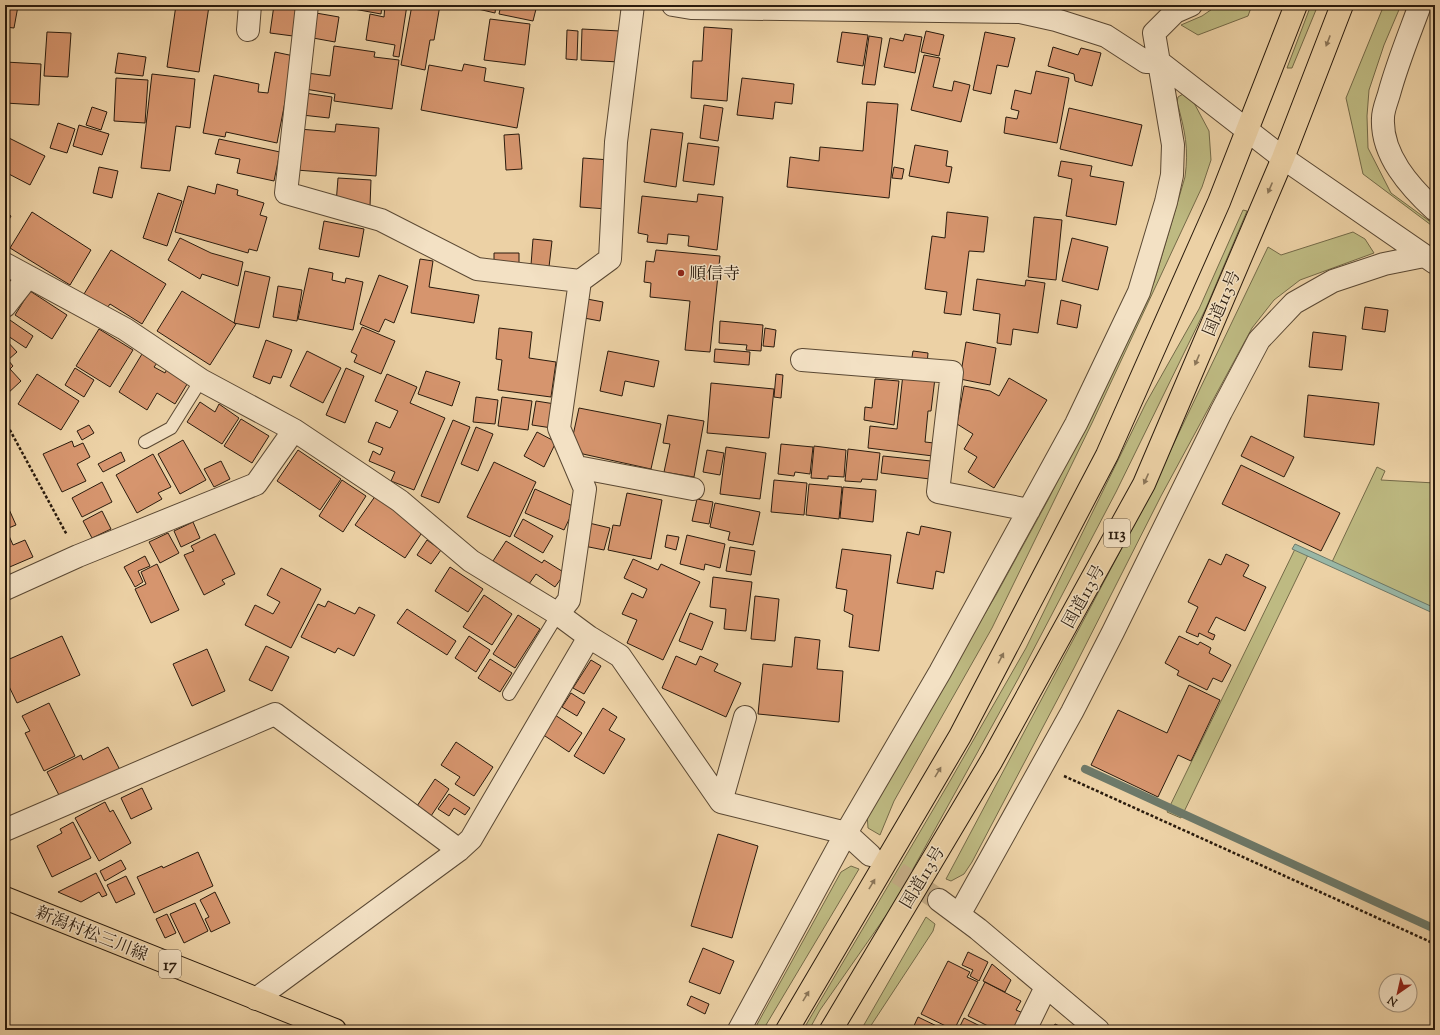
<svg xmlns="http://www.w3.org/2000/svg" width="1440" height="1035" viewBox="0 0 1440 1035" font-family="'Sorts Mill Goudy','Noto Serif JP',serif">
<rect width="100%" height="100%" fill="#ecd1a5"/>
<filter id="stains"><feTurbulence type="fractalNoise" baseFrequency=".005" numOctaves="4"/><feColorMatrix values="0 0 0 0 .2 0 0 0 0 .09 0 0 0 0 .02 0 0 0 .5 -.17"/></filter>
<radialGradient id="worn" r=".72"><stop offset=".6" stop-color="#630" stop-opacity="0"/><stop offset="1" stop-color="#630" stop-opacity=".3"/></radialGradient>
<path fill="#beba82" stroke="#746a48" d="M1218 5H1252L1248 16 1198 35 1181 25 1202 16Z
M1311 5H1318L1292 68H1287Z
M1384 5H1401L1384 45 1369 90 1367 116 1368 148 1391 193 1432 223 1435 228 1363 174 1346 98Z
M1183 94 1193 101 1209 131 1211 160 1202 187 1092 423 992 628 894 801 880 835 868 828 867 813 996 595 1048 500 1143 309 1154 282 1185 177C1189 148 1185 131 1177 102L1178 97Z
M1243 210 1247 211 1206 308 1116 492 1018 679 892 907 820 1010 809 1030H803L950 781 1026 648 1146 403 1199 309Z
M1353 232 1365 239 1374 253 1300 280 1274 300 1252 328 1161 496 1074 668 972 862 964 874 951 881 946 879 1140 514 1268 247 1281 255Z
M1377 467 1385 471 1381 480 1435 483V609L1332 562Z
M1295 549 1308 555 1181 818 1167 812Z
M851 866 859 869 763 1030H754L841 872Z
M926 917 935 924 933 931 868 1030H861Z"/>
<path fill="#99b7a6" stroke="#6d7969" d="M1295 544 1435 608V614L1292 549Z"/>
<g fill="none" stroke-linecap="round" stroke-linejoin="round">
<path stroke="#6d7969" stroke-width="8" d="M1085 769 1435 929"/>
</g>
<path fill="#d6956e" stroke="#2a1b0d" d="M5 5 18 6 14 28 5 27Z
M176 5 209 6 199 72 167 67Z
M274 5H297L293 36 270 33Z
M332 5H382L381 14Z
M385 5H407L399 57 393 56 395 45 366 40 370 14 384 17Z
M412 5H440L434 40H430L425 70 401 65Z
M479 5H496L495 13 478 9Z
M501 5H537L533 21 499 14Z
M316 13 339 17 335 42 313 38Z
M490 19 530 24 525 65 484 60Z
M704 27 732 29 727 101 691 98 693 61H702Z
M582 29 620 31 619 62 581 60Z
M567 30 578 31 577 60 566 59Z
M926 31 944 35 939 56 921 52Z
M47 32 71 33 68 77 44 76Z
M842 32 868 35 863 66 837 62Z
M985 32 1015 38 1008 67 997 65 991 94 973 90Z
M905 34 922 37 915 73 884 67 890 38 903 41Z
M869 36 882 38 875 85 862 84Z
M334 46 375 52 374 57 399 60 392 109 334 101 335 94 305 89 307 73 330 76Z
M1053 47 1078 55 1081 48 1101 53 1092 86 1075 81 1074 74 1048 66Z
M275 52 294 56 277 143 226 132 225 137 203 133 214 75 259 84 258 92 268 93Z
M118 53 146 57 143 76 115 73Z
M924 55 940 58 933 87 952 91 954 81 970 85 961 122 911 110Z
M5 62 41 64 39 105 5 103Z
M464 64 486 68 484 81 524 88 517 128 421 110 429 65 462 71Z
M1036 71 1069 78 1057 143 1004 133 1006 117 1017 119 1019 111 1011 109 1015 90 1031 94Z
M152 74 195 79 190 128 176 126 170 171 141 168Z
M116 78 148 80 145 123 114 121Z
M742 78 794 84 792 104 775 102 773 119 737 115Z
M305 93 332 97 329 118 302 115Z
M867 102 898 104 889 198 787 187 790 157 819 161 820 147 863 151Z
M704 105 723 108 718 141 700 138Z
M92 107 107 112 101 130 86 125Z
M1069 108 1142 125 1132 166 1060 149Z
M58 123 75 129 67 153 50 148Z
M336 124 379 128 376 176 296 170 299 129 335 132Z
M79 125 109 134 102 155 73 146Z
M651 129 683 133 676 187 644 182Z
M519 134 522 169 506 170 504 135Z
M5 136 45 156 30 185 5 172Z
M219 139 280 152 274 181 237 173 240 159 215 154Z
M688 143 719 147 714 185 683 181Z
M915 145 948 151 946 166 952 167 949 183 909 176Z
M583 158 610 160 607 209 580 207Z
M1061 161 1092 166 1090 176 1124 182 1116 225 1066 216 1072 179 1058 176Z
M99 167 118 171 112 198 93 193Z
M894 167 904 169 902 179 892 178Z
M338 178 371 180 370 206 336 204Z
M217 184 238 190 237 195 264 203 260 215 267 217 257 251 249 249 248 253 175 232 188 186 215 194Z
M158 193 182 201 167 246 143 238Z
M698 194 723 197 717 250 688 246 689 236 668 234 667 244 647 242 648 235 638 233 642 196 697 202Z
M5 212 11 216 5 227Z
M32 212 91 250 70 285 10 248Z
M947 212 988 217 984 252 969 251 961 315 944 313 947 292 925 289 932 236 945 238Z
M1034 217 1062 220 1056 280 1028 277Z
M324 221 364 229 359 257 319 249Z
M180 238 211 253 243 262 238 286 202 274 200 279 168 260Z
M1072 238 1108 247 1098 290 1062 281Z
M533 239 552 241 549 267 531 265Z
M111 250 166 284 142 324 110 304 107 308 84 294Z
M656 250 720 256 710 352 685 350 690 301 650 297 651 283 644 282 646 261 654 262Z
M494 253H519V267H494Z
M420 259 433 261 429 287 479 295 474 323 411 313Z
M309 268 333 273 332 280 345 283 346 278 363 282 353 330 298 319Z
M245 271 270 277 259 328 234 323Z
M379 275 408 286 394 323 385 319 379 332 360 324Z
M5 277 9 280 5 286Z
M977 279 1025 286 1026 280 1045 283 1038 333 1013 329 1011 345 997 343 1000 314 973 310Z
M278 286 302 290 297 321 273 317Z
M30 291 67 315 52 339 15 315Z
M182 291 236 324 210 365 157 331Z
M587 299 603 302 600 321 584 318Z
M1061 300 1081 305 1077 328 1057 324Z
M1365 307 1388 310 1385 332 1362 329Z
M7 318 33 336 26 348 5 334Z
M720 321 763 325 761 351 746 350 747 345 719 343Z
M362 327 395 341 381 374 354 362 357 355 351 352Z
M499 328 532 332 529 358 556 362 551 397 498 390 502 360 496 359Z
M765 328 776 330 774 347 763 346Z
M99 329 133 350 110 387 76 366Z
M1313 332 1346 336 1342 370 1309 367Z
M5 339 17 352 8 360 13 366 10 369 21 381 6 395Z
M266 340 292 350 281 378 273 376 270 384 253 377Z
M966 342 996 348 990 385 960 379Z
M715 349 750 352 749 365 714 362Z
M307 351 341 368 323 403 290 386Z
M608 351 659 361 654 387 625 381 622 396 600 391Z
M913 351 928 353 927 365 911 363Z
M142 354 157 363 154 367 165 373 168 367 189 381 175 404 157 393 147 410 119 392Z
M75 368 94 380 84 397 65 385Z
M346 368 364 376 345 423 326 415Z
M426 371 460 382 452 406 418 394Z
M37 374 79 401 61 430 18 404Z
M387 374 417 387 410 403 445 418 414 490 391 481 395 472 369 461 373 451 380 455 383 448 368 442 376 422 390 428 398 411 375 401Z
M776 374 783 375 781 398 774 397Z
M903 374 935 378 931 411H928L925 442 934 443 933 456 868 448 870 426 897 429Z
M1009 378 1047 400 994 488 968 472 977 457 964 449 973 434 957 424 964 386 990 391 999 396Z
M875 379 899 381 894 425 864 420 865 407 872 408Z
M711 383 774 389 769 438 707 433Z
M1308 395 1379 403 1374 445 1304 437Z
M476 397 498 400 495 424 473 422Z
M502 397 532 401 528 430 498 426Z
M536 401 555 404 552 428 532 425Z
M200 402 215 412 219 404 239 418 222 444 187 422Z
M579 408 661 424 651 469 583 454 572 440Z
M668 415 704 421 694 477 664 472 670 444 663 443Z
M241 419 269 436 252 463 224 446Z
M453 420 470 427 439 503 421 496Z
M89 425 94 433 82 440 77 431Z
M476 427 493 434 478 471 461 464Z
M537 432 556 442 544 467 524 456Z
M1251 436 1294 457 1284 477 1241 456Z
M183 440 206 480 180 494 158 454Z
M72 441 74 447 83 443 90 457 77 464 86 481 62 492 43 454Z
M781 444 813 447 810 474 795 472 794 476 778 474Z
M814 446 846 450 844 477 828 476V479L811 478Z
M726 447 766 453 760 499 720 494Z
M848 449 880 453 877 480 862 479 861 482 845 481Z
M298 450 341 479 320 510 277 481Z
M707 450 724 453 720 475 703 472Z
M121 452 125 461 103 472 98 464Z
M153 454 171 487 158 493 162 499 137 513 116 475Z
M883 456 931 461 930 479 881 473Z
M221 461 230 479 214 487 204 469Z
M494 462 536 482 510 537 467 517Z
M1241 465 1340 513 1321 551 1222 504Z
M5 472 9 481 5 483Z
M342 480 366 496 343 532 319 516Z
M774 480 807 483 804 515 771 512Z
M102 482 112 502 82 517 72 498Z
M809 484 842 487 839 519 806 515Z
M843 487 876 490 873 522 840 518Z
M535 489 575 507 564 530 525 513Z
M627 493 662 500 651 559 608 550 613 525 620 526Z
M376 495 425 528 405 558 355 525Z
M697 499 713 502 709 524 692 521Z
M715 503 760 512 753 545 728 540 730 532 710 527Z
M8 507 16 525 6 529 13 545 25 540 33 557 5 569V508Z
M102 511 111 529 92 538 83 521Z
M523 519 553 536 543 553 514 536Z
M193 522 200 538 181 547 174 531Z
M589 523 610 528 604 550 584 546Z
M921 526 951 532 944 573 936 571 933 589 897 583 907 532 919 535Z
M168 533 179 553 160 563 149 542Z
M215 534 235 574 222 580 225 584 204 595 184 555 194 551 191 546Z
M667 535 679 537 676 550 665 547Z
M687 535 725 544 720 568 705 564 704 570 680 564Z
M427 540 441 550 431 564 417 555Z
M506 541 542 563 544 560 565 573 555 587 536 574 529 584 493 561Z
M730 547 755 551 751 575 726 571Z
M842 549 891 555 879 651 849 647 853 615 844 611 847 590 836 588Z
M1226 554 1249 565 1243 576 1266 587 1245 631 1216 617 1208 632 1215 635 1213 640 1199 633 1198 637 1186 632 1198 607 1188 602 1209 559 1221 565Z
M145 556 150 566 138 571 143 582 135 587 124 567Z
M633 559 658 570 661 564 700 582 663 660 627 643 637 620 622 614 632 593 643 598 647 589 624 578Z
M157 564 179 610 151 623 135 589 146 584 141 572Z
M450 567 483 589 468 612 435 591Z
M281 568 321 589 291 648 245 625 255 605 273 614 280 602 267 595Z
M713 577 752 582 746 631 724 629 726 609 710 607Z
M484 595 512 614 492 645 463 627Z
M755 596 779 599 775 641 751 639Z
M328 601 355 614 359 607 375 615 354 656 338 648 335 653 301 637 318 604 325 607Z
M407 609 456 641 447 655 397 623Z
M690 613 713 622 702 650 679 641Z
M518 615 540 629 515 668 493 654Z
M62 636 80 675 17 703 5 678V661Z
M469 636 490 650 476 672 455 658Z
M1179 636 1198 645 1200 642 1211 648 1209 653 1231 665 1222 682 1213 678 1207 690 1177 675 1179 671 1165 663Z
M795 637 820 640 817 669 843 671 839 722 758 714 763 664 792 667Z
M266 646 289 657 272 691 249 680Z
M207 649 225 691 192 706 173 664Z
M676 656 696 665 700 656 718 664 714 671 741 683 726 717 662 688Z
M490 659 512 673 500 692 478 678Z
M591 660 601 666 584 694 573 688Z
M1189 685 1220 700 1191 761 1178 755 1158 797 1091 765 1118 710 1167 733Z
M571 693 585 702 577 716 562 707Z
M49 703 75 756 44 771 25 733 30 731 22 716Z
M603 708 617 717 609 730 625 739 604 774 574 756Z
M555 715 582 733 569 752 542 734Z
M456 742 493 767 474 796 455 784 460 777 441 765Z
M108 747 120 770 61 799 47 772 81 755 83 760Z
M435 779 449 789 431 816 417 806Z
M142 788 152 809 131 819 121 798Z
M449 794 470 808 465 815 454 808 449 816 438 809Z
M105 802 110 812 113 810 131 843 99 861 75 818Z
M73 822 91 858 52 877 37 846 62 833 60 829Z
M718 834 758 846 732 938 691 926Z
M198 852 213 886 154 913 137 877 162 866 163 868Z
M121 860 126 869 105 881 100 871Z
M96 873 107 895 102 897 99 892 81 902 58 892Z
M126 876 135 894 116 903 107 885Z
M215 892 230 923 211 932 205 919 209 917 200 900Z
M195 903 208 931 184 943 170 914Z
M167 914 176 933 165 938 156 919Z
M703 948 734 961 720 994 689 982Z
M968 952 988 962 979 981 970 976 973 970 962 965Z
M948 961 970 972 967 977 978 982 954 1030 921 1014Z
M992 964 1011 980 1005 992 983 981Z
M985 982 1021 1001 1016 1010 1023 1013 1014 1030H996L968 1016Z
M691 996 709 1004 705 1014 687 1005Z
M918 1017 945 1030H912Z
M964 1018 988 1030H958Z
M1055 1024 1068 1030H1052Z"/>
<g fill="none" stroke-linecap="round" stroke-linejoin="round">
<path stroke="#c5ad87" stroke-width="22" stroke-dasharray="22 11" stroke-linecap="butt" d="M870 855 939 900"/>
<defs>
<path id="service" d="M145 442 171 428 201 380
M509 694 558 614"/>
<path id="minor" d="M307 5 286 193 381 220 477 269 580 281
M673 5 691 8 1020 12 1056 20 1106 36 1146 62 1158 61 1283 158 1435 263
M1420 5C1409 35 1397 64 1389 94 1387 101 1383 110 1383 118 1381 155 1410 187 1435 210
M248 30 250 5
M5 264 125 329 201 380 294 430 400 501 471 561 558 614 589 637 620 656 721 802 846 833 870 855
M5 306 27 278
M802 360 952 372 938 492 1029 510
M577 467 693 489
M5 589 78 556 256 484 294 430
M558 614 569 600 585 489 559 428 580 281 610 259 616 142 633 5
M721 802 745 717
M5 830 275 714 459 850
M939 900 978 929 1098 1030
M959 915 1072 712 1113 632 1221 412 1259 340 1294 303 1333 281 1384 264 1424 256
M256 999 459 850 471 839 589 637
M739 1030 846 833 940 672 1076 424 1139 292 1166 202 1172 175 1173 145 1154 33 1175 12 1191 5
M1025 1030 1046 987"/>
<path id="primary" d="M5 898 335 1030"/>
<path id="trunk" d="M787 1030 960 736 1107 455 1219 202 1296 5
M831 1030 992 760 1144 484 1283 158 1342 5"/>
</defs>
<use href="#service" stroke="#5a4833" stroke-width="14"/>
<use href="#minor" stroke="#5a4833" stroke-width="24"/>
<use href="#primary" stroke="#2a1b0d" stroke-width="24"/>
<use href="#trunk" stroke="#2a1b0d" stroke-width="24"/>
<path stroke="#2a1b0d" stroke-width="2.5" stroke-dasharray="3 2" stroke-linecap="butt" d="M5 421 67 535
M1064 776 1435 944"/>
<use href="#service" stroke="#f3e1c4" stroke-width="12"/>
<use href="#minor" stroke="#f3e1c4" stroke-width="22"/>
<use href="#primary" stroke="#ecd1a5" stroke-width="22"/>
<use href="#trunk" stroke="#ecd1a5" stroke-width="22"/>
</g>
<defs><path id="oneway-solid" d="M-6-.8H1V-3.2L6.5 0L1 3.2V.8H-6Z"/></defs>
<g fill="#8b7659">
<use href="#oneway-solid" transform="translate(1328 41) rotate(111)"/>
<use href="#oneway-solid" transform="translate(1270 188) rotate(113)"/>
<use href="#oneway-solid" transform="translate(1197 360) rotate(113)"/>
<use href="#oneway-solid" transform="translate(1146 479) rotate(114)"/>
<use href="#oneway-solid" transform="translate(1001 658) rotate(-62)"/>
<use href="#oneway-solid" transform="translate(938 772) rotate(-59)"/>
<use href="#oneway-solid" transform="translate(872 884) rotate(-59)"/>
<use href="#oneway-solid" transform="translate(806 996) rotate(-59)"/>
</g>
<circle fill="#8f2418" stroke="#f3e1c4" stroke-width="1.5" cx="681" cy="273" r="4"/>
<g text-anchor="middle" stroke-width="3" stroke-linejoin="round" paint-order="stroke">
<g fill="#f3e1c4" stroke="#665644" stroke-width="1">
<rect x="1104" y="519" width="26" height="28" rx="3"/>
<rect x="159" y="950" width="22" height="28" rx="3"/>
</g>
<g font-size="16" font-weight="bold" fill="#2a1b0d">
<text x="1117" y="539">113</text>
<text x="170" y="970">17</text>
</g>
<g font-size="17" fill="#2a1b0d" stroke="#f3e1c4" text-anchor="start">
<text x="689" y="279">順信寺</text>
</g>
<g font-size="17" fill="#2a1b0d" stroke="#f3e1c4">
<text transform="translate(1221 303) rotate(-67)" y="6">国道113号</text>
<text transform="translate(1083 596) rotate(-61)" y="6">国道113号</text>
<text transform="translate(922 877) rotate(-59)" y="6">国道113号</text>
<text transform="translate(92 933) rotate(22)" y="6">新潟村松三川線</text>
</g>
</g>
<rect width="1440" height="1035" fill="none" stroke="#ecd1a5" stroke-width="20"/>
<rect x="6" y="6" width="1428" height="1023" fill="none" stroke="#2a1b0d" stroke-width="2"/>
<rect x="10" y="10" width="1420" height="1015" fill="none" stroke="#2a1b0d"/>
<g transform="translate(1398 993) rotate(214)"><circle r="19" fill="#f3e1c4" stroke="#a3927b"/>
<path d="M0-3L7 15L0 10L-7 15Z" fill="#8f2418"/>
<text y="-6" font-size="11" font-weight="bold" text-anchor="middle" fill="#2a1b0d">N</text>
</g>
<rect width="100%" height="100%" filter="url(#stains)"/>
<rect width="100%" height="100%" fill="url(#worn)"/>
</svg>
